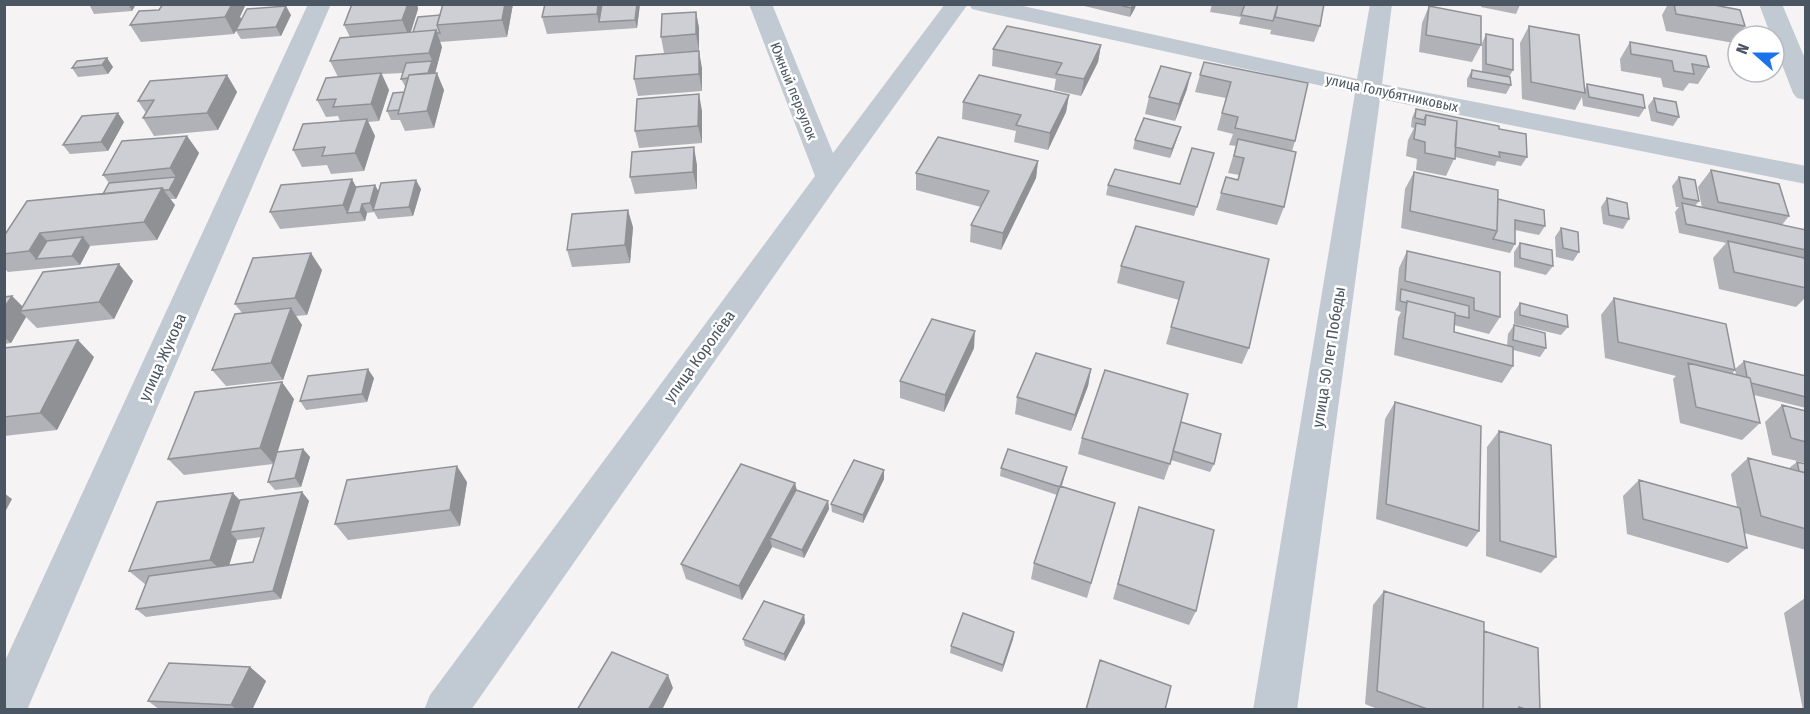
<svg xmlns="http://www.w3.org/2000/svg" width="1810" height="714" viewBox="0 0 1810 714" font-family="'Fira Sans Condensed',sans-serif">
<rect width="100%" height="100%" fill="#f5f3f3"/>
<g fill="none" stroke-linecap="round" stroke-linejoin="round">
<path fill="#c1cad2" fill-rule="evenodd" d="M308 4H331L27 710H4V663Z
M749 4H772L833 153 945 4H968L839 183 471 710H424L430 695 815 176Z
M969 4H1014L1357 79 1370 4H1392L1382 84 1806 166V184L1380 99 1297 710H1253L1355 93 980 11 972 9Z
M1759 4H1782L1806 61V100L1797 98 1793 93 1774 44V36H1771Z"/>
</g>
<path fill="#b0b2b7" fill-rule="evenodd" d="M89 4H136L132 11 94 14Z
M352 4H417L418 9 411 32H413L440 15 513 4 507 37 440 42 442 47 435 73 444 90 434 128 405 131 400 120H391L387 111 404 92 406 88 401 79 403 73 382 74 389 90 379 121 368 122 375 136 364 171 331 174 327 165 302 167 293 150 340 121 338 116 326 117 317 100 338 77 330 61 350 37 344 25Z
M640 4 637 28 547 34 542 17Z
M1076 4H1136L1135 8 1130 17Z
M1212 4H1324L1320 26 1314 42 1270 34 1272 27 1271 30 1239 24 1241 17 1210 12Z
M1481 4H1517L1520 5 1516 14 1481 7Z
M1668 4H1709L1745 26 1734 43 1666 31 1662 15Z
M1429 6 1481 45 1472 62 1419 52 1422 23Z
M159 10 240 17 242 20 291 15 281 36 241 39 236 31 234 34 141 42 130 25Z
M696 12 699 28V51L664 53 661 37Z
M1529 26 1585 89 1587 84 1645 108 1639 117 1583 106 1582 97 1575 110 1522 99 1520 43Z
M1486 34 1513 70 1509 77 1511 85 1506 94 1467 87V79L1472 70 1482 72V43Z
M1630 42 1709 67 1698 84 1689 83 1683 91 1663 87 1661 78 1621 71 1620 59Z
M1101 45 1098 62 1081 96 1054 90 1056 79 992 66 993 49Z
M107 58 113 67 108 74 78 77 72 68Z
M702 68V91L638 96 634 79Z
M227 75 237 92 218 130 154 136 143 118 146 113 138 101Z
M1200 75 1308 83 1295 141 1292 151 1284 207 1277 225 1216 210 1226 177 1237 180 1239 175 1228 173 1236 146 1229 145 1233 134 1217 130 1226 98 1195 92Z
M1187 89 1175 121 1145 114 1149 97Z
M1069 95 1066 112 1048 150 1014 142 1016 131 962 119 963 102Z
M1654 98 1679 117 1673 126 1651 121 1648 106Z
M1416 109 1499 129 1527 157 1521 166 1497 161 1495 166 1455 157 1446 176 1416 170 1417 159 1406 156 1408 140 1414 128 1411 127 1412 118Z
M702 111V143L639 148 635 131Z
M124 122 108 151 70 154 63 145Z
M187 136 199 153 176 199H170L175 205 157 240 90 246 80 265 8 272 4 268V236L103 194 109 183 103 175Z
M1178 136 1170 158 1133 149 1135 140Z
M1214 153 1194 216 1106 195 1108 185 1180 184Z
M1038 161 1036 178 1001 250 970 242 971 225 981 207 916 190V173Z
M697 165V189L635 194 630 177Z
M1711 170 1789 216 1782 225 1806 230V261H1805L1806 264V297L1796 307 1719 289 1713 258 1726 243 1679 233 1675 212 1679 207H1676L1672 186 1679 177 1699 201 1695 206 1702 208 1698 187Z
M1414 172 1498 199 1545 226 1539 235 1515 230V244L1510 253 1401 228 1405 189Z
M356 187 379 192 421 189 413 216 378 219 374 212 367 213 365 221 280 229 270 212Z
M1607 198 1629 219 1623 229 1603 224 1601 207Z
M1136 226 1249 348 1242 364 1166 344 1179 300 1117 283 1121 266Z
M633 227 630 263 572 267 567 250Z
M1561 228 1579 252 1573 261 1556 257 1555 237Z
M1520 243 1553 266 1546 275 1514 267V252Z
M1407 251 1500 317 1489 334 1454 325V332L1507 346 1508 334 1514 325 1546 348 1540 357 1513 350V366L1502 383 1394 355 1398 318 1401 312 1395 310 1399 268Z
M119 264 133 281 114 319 37 328 26 317 11 343 4 344V297L12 296 23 307Z
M322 270 307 315 296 316 302 325 283 380 226 386 212 370 242 313 235 304Z
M1614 298 1735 370 1732 374 1736 375 1735 369 1744 361 1806 376V408L1754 395 1760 423 1742 440 1680 423 1673 379 1676 376 1605 358 1601 315Z
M1520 303 1568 327 1561 335 1514 324V312Z
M4 348 94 357 57 430 4 436Z
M974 348 944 412 900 398V381Z
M1091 369 1088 386 1071 431 1015 414 1017 397Z
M374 378 367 402 306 410 300 401Z
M294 399 277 452 303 449 310 457 301 487 275 490 268 482 273 464 184 475 168 459Z
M1395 402 1479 531 1467 547 1376 519 1385 419Z
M1782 405 1806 411V463L1772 455 1765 422Z
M1181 422 1214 464 1210 472 1171 460 1164 480 1078 454 1082 438Z
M1499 431 1556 557 1541 573 1486 556 1487 447Z
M1748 458 1789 468 1797 462 1806 464V550L1744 533 1747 548 1728 563 1627 534 1623 496 1639 480 1737 507 1731 474Z
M1067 467 1062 486 1115 503 1087 598 1031 579 1034 563 1057 495 1000 476 1001 468Z
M884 470V479L863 523 832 512 831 504Z
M467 482 460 526 348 540 335 524Z
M795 483 797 490 828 501 829 509 804 558 772 547 742 600 686 579 681 564Z
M302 492 309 501 281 599 146 617 136 609 146 585 129 571 240 500ZM261 537 253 562 229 566 237 540Z
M1139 507 1196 611 1189 625 1113 599Z
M1384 591 1484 631 1540 710H1380L1365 704 1373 605Z
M1805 598 1806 599V710H1803L1784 613Z
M804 615 805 623 785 661 745 646 743 639Z
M1014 632 1013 639 1002 672 950 653 951 646Z
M1100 660 1165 710H1085Z
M250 667 266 681 252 710H160L148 701Z"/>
<path fill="#909195" d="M128 4H136L132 11Z
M229 4H246L240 17 242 20 234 34 225 17Z
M408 4H417L418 9 409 37 402 20Z
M505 4H513L507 37 502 20Z
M598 4H605L599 22 601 30 597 14Z
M637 4H640L637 28 635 20Z
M1134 4H1136L1135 8 1130 17 1131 8Z
M286 6 291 15 281 36 276 27Z
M696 12 699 28V51L696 34Z
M436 30 442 47 436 70 429 53Z
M1101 45 1098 62 1081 96 1084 79Z
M699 51 702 68V91L699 74Z
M107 58 113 67 108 74 102 65Z
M432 61 436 70 431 85 427 77Z
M381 73 389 90 379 121 371 104Z
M437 73 444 90 434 128 427 111Z
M1191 73 1187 89 1175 121 1179 104Z
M227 75 237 92 218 130 207 113Z
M699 94 702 111V143L698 126Z
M1069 95 1066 112 1048 150 1050 133Z
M118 113 124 122 108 151 101 142Z
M367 119 375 136 364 171 355 153Z
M1181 127 1178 136 1170 158 1172 149Z
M187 136 199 153 176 199 169 190 176 177 170 168Z
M694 147 697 165V189L693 172Z
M1038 161 1036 178 1001 250 1003 233Z
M352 179 361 196 347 213 343 205Z
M416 180 421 189 413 216 409 207Z
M375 185 380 194 373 210 374 212 370 203Z
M162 188 175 205 157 240 144 222Z
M362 204 367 213 365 221 360 212Z
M628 210 633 227 630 263 625 245Z
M40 233 55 250 36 259 29 251Z
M83 237 90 246 80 265 72 256Z
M311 253 322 270 307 315 295 298Z
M119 264 133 281 114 319 99 302Z
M12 296 26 310 20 311 26 317 11 343 4 337V308Z
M291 308 302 325 283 380 271 363Z
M975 331 974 348 944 412 945 395Z
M78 340 94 357 57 430 40 413Z
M368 369 374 378 367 402 362 394Z
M1091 369 1088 386 1071 431 1075 415Z
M282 382 294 399 274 464 260 448Z
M303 449 310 457 301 487 295 478Z
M457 466 467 482 460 526 450 510Z
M884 470V479L863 523V515Z
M795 483 798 499 770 538 772 547 742 600 739 586Z
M302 492 309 501 281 599 273 591Z
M4 493 12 499 4 514Z
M233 493 248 509 230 532 237 540 226 575 210 560Z
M828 501 829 509 804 558 802 550Z
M804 615 805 623 785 661 784 654Z
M1014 632 1013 639 1002 672 1003 665Z
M250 667 266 681 252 710H237L231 705Z
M668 675 673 688 662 710H648Z"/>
<path fill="#cdcfd5" stroke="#909195" stroke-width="1.5" d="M163 4H232L225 17 130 25 139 11 159 10Z
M352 4H408L402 20 344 25Z
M443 4H505L502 20 437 25Z
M545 4H598L597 14 542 17Z
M602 4H637L635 20 599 22Z
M1115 4H1134L1131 8Z
M1245 4H1278L1273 21 1241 15Z
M1278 4H1324L1320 26 1275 17Z
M1674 4H1709L1740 10 1745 26 1676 14Z
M286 6 276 27 236 30 247 9Z
M1429 6 1481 16V45L1426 35Z
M696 12V34L661 37 662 14Z
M440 15 437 25 440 33H437L436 30 413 32 418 17Z
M1007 26 1101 45 1084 79 1056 74 1062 63 993 49Z
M1529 26 1579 35 1585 93 1531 82Z
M436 30 429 53 330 61 340 38Z
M1486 34 1513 39V70L1486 64Z
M1630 42 1706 56 1709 67 1692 64 1694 74 1674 71 1672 61 1631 54Z
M699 51V74L634 79 636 56Z
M107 58 102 65 72 68 77 61Z
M432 61 428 73 409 75 408 78 401 79 406 63Z
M1204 62 1308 83 1295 141 1235 128 1238 117 1222 113 1231 82 1200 75Z
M1161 66 1191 73 1179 104 1149 97Z
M1472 70 1510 77 1511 85 1471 78Z
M381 73 371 104 333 107 336 99 317 100 326 78Z
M437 73 427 111 398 114 409 75Z
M227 75 207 113 143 118 154 100 138 101 150 81Z
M979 75 1069 95 1050 133 1016 125 1021 115 963 102Z
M1587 84 1643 95 1645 108 1589 97Z
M404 92 399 110 387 111 393 93Z
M699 94 698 126 635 131 637 99Z
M1654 98 1676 102 1679 117 1657 112Z
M1416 109 1499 126V129L1526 134 1527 157 1499 152 1500 157 1455 147 1457 121 1426 115 1424 120 1415 118Z
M118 113 101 142 63 145 82 116Z
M1426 115 1457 121 1455 159 1425 153V142L1414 139 1416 123 1425 125Z
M1144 118 1181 127 1172 149 1135 140Z
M367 119 355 153 322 156 325 147 293 150 303 124Z
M187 136 170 168 103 175 122 141Z
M938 137 1038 161 1003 233 971 225 989 191 916 173Z
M1238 139 1296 152 1284 207 1221 193 1226 177 1238 180 1244 158 1234 156Z
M694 147 693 172 630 177 632 152Z
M1192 148 1214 153 1197 207 1108 185 1115 169 1180 184Z
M1711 170 1779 184 1789 216 1718 202Z
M1414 172 1498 190 1497 231 1410 211Z
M176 177 169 190H164L162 188 103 194 109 183Z
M1679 177 1695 180 1699 201 1683 198Z
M352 179 343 205 270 212 281 185Z
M416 180 409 207 373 210 381 183Z
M375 185 370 203 362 204 360 212 347 213 356 187Z
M162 188 144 222 40 233 29 251 4 254V236L27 201Z
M1607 198 1627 203 1629 219 1609 215Z
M1498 199 1544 210 1545 226 1515 220V244L1493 239 1497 231Z
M1682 203 1806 230V250L1686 224Z
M628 210 625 245 567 250 572 214Z
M1136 226 1269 259 1249 348 1171 327 1184 282 1121 266Z
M1561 228 1578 232 1579 252 1563 248Z
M83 237 72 256 36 259 47 241Z
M1728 241 1804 258 1806 264V288L1734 272Z
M1520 243 1552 250 1553 266 1520 258Z
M1407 251 1500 272V317L1474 310V298L1405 281Z
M311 253 295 298 235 304 253 258Z
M119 264 99 302 20 311 43 272Z
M1401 289 1469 306V318L1455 315V313L1407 301V303L1400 301Z
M12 296 4 308V297Z
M1614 298 1726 324 1735 370 1618 342Z
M1407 301 1455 313 1454 332 1513 347V366L1403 338Z
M1520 303 1567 315 1568 327 1520 315Z
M291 308 271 363 212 370 235 314Z
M932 319 975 331 945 395 900 381Z
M1514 325 1545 333 1546 348 1513 340Z
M78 340 40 413 4 417V348Z
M1036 353 1091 369 1075 415 1017 397Z
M1744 361 1806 376V397L1751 383 1750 378 1747 377Z
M1688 363 1750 378 1760 423 1696 407Z
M368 369 362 394 300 401 308 376Z
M1105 370 1188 394 1170 464 1082 438Z
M282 382 260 448 168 459 195 392Z
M1395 402 1481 426 1479 531 1386 504Z
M1782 405 1806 411V442L1791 438Z
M1181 422 1221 434 1214 464 1173 451Z
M1499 431 1551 445 1556 557 1500 541Z
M303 449 295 478 268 482 277 452Z
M1008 449 1067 467 1060 487 1001 468Z
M1748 458 1806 473V529L1761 516Z
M854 460 884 470 863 515 831 504Z
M1797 462 1806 464V473L1799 471Z
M741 464 795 483 739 586 681 564Z
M457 466 450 510 335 524 347 480Z
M1639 480 1740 508 1747 548 1643 519Z
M1060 486 1115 503 1091 583 1034 563Z
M796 490 828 501 802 550 770 538Z
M302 492 273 591 136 609 149 576 253 562 264 528 230 532 240 500Z
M233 493 210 560 129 571 157 502Z
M1139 507 1214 530 1196 611 1118 584Z
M1384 591 1484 622 1483 710H1430L1377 691Z
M764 601 804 615 784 654 743 639Z
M963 613 1014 632 1003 665 951 646Z
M1484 631 1538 648 1540 710H1528L1519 707V710H1483Z
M612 652 668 675 648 710H577Z
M1100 660 1171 686 1165 710H1086Z
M169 663 250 667 231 705 148 701Z"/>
<g text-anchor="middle" stroke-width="5" stroke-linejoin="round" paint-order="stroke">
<g font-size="14" fill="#4a5661" stroke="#fff">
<text transform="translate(794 91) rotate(68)" y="5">Южный переулок</text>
<text transform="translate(1392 93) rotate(12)" y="5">улица Голубятниковых</text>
</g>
<g font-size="16" fill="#4a5661" stroke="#fff">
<text transform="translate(699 356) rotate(-54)" y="6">улица Королёва</text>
<text transform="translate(162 357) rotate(-66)" y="6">улица Жукова</text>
<text transform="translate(1328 357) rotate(-81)" y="6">улица 50 лет Победы</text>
</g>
</g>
<rect width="1810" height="714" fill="none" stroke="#4a5661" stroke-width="12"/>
<g transform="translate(1756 54) rotate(291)"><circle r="28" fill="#ffffff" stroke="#b7bbc0" stroke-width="1.5"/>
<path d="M0-4.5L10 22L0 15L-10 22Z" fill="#1a73e8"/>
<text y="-9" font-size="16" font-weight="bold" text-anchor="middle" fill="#4a5661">N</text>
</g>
</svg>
